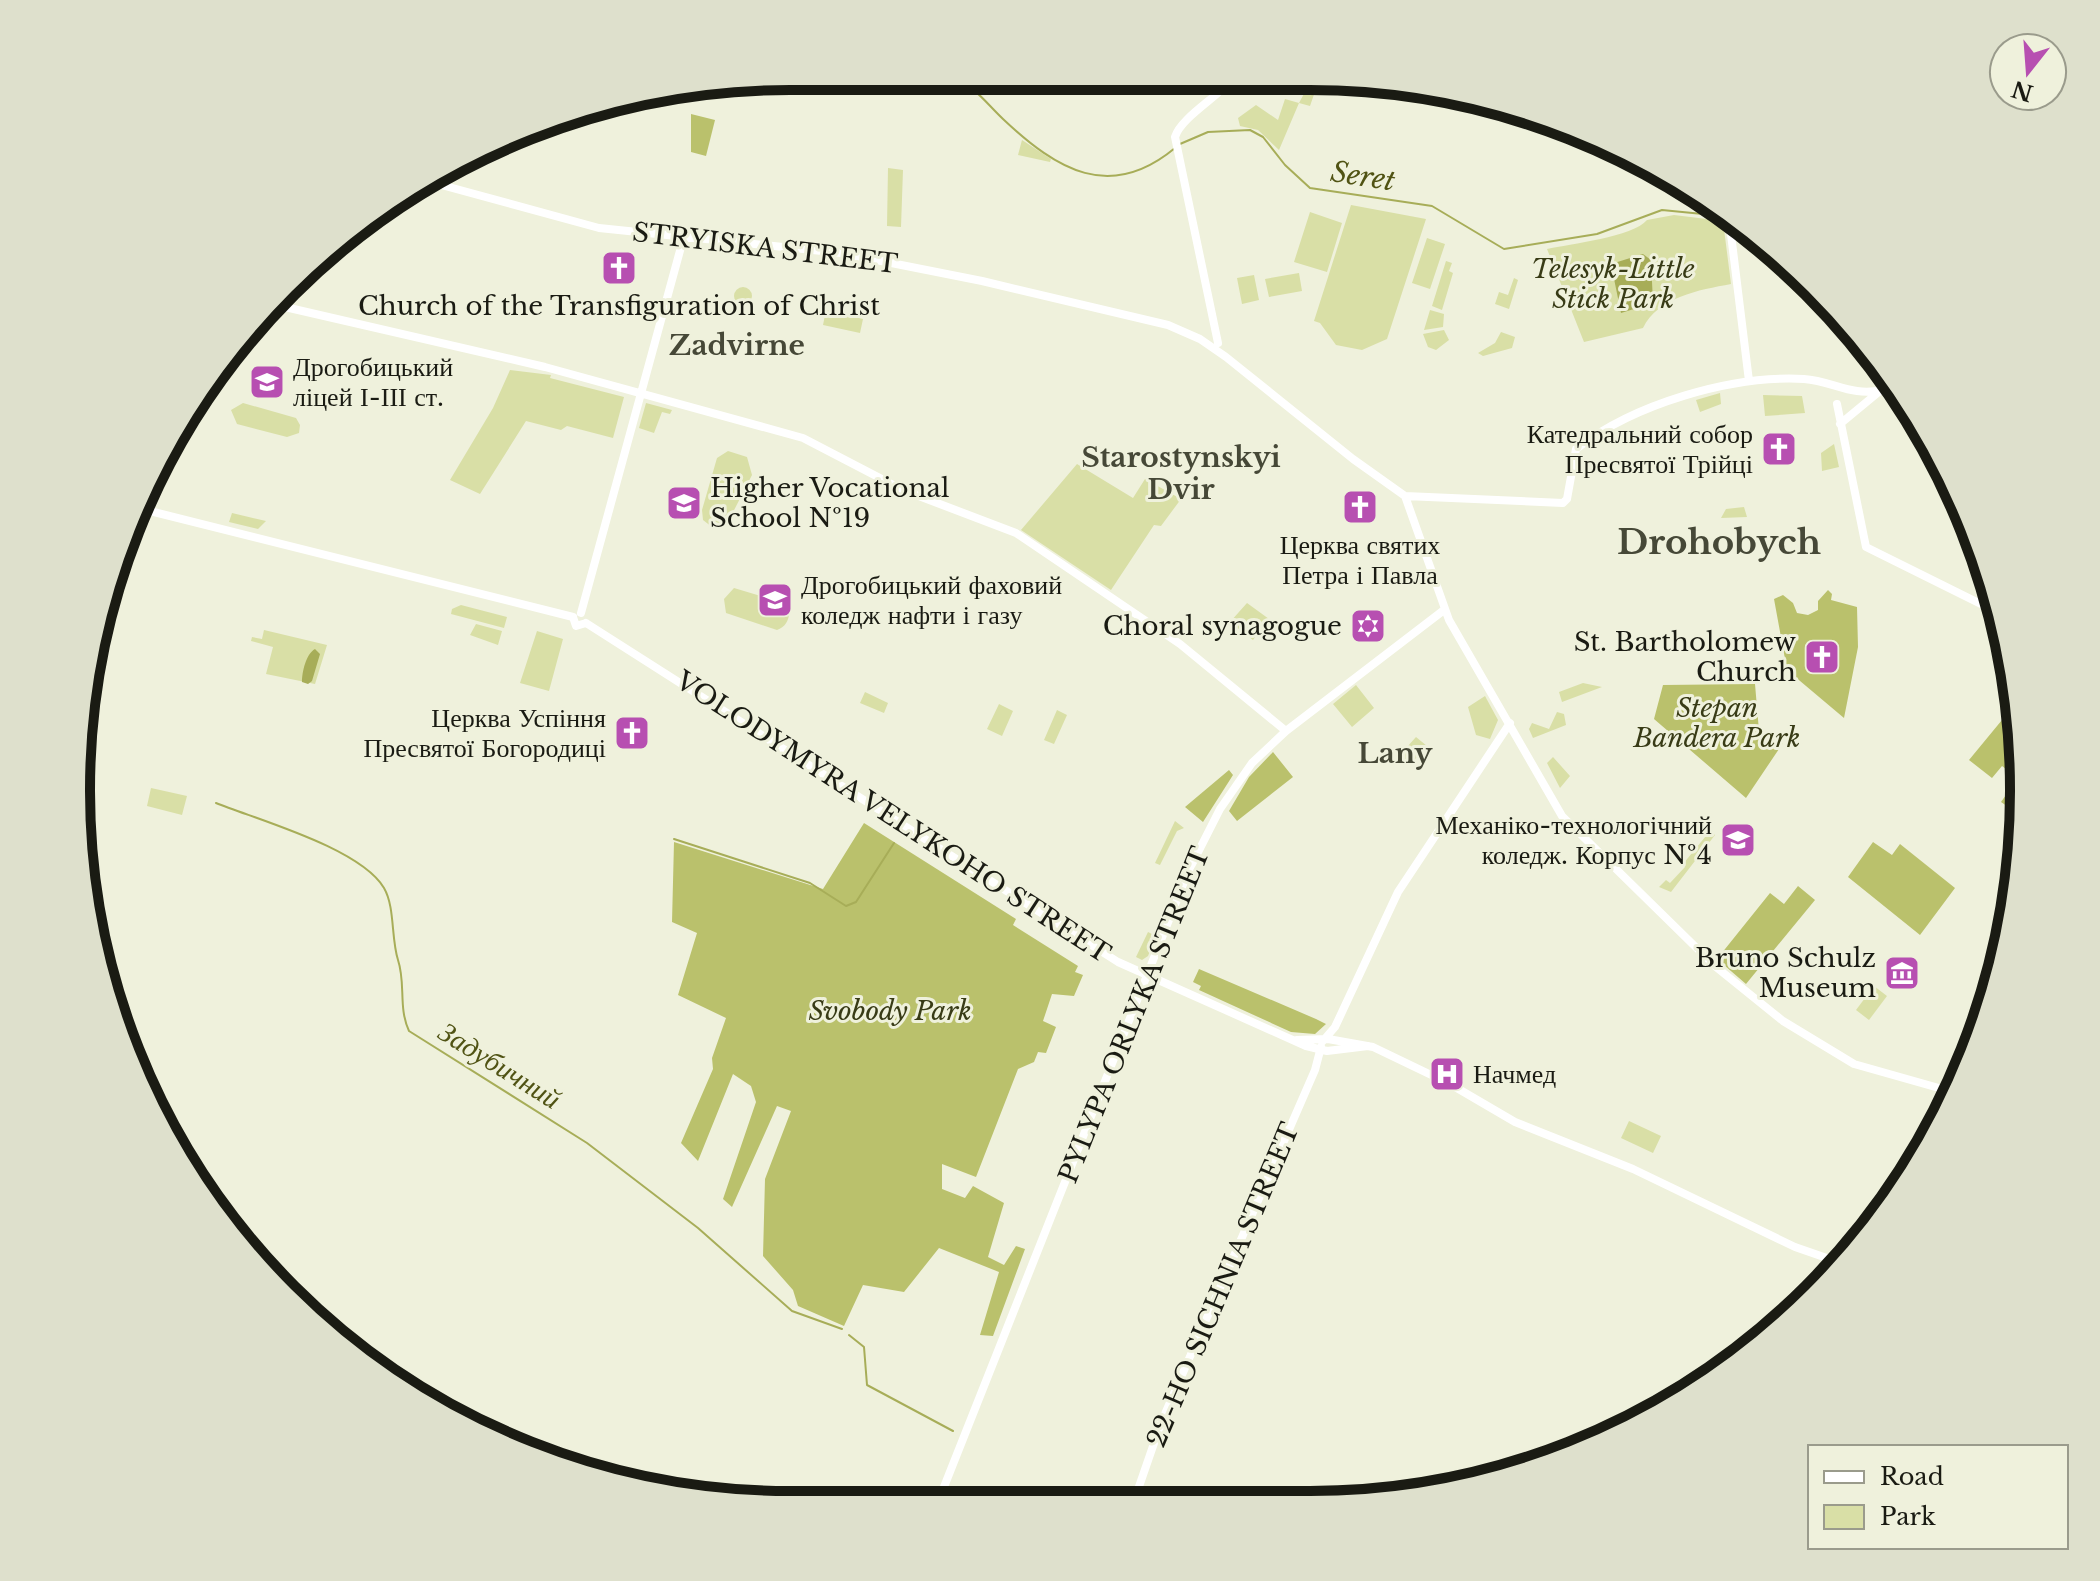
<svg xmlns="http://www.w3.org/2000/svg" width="2100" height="1581" viewBox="0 0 2100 1581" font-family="'Libre Baskerville',serif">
<rect width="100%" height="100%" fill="#eff1dc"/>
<path fill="#d9dfa6" d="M1313 77H1320L1310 106 1299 103 1279 150 1258 130 1240 126 1238 118 1256 105 1278 120 1285 99 1299 103Z
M1022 140 1051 159 1050 162 1018 155Z
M888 168 903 170 901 227 887 226Z
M1351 205 1426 219 1387 339 1362 350 1336 345 1320 323 1314 321Z
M1310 212 1342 223 1327 272 1294 262Z
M1674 215 1723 221 1731 284C1699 290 1658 297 1643 328L1584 342 1547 249C1570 244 1633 237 1647 220Z
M1427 238 1445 244 1430 289 1412 283Z
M1446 261 1452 263 1449 271 1453 273 1442 310 1432 306Z
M1299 273 1302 291 1269 297 1265 279Z
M1254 275 1259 300 1242 304 1237 278Z
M1514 278 1518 280 1509 309 1495 304 1499 292 1508 295Z
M734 296a9 9 0 1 1 18 0a9 9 0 1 1-18 0Z
M826 310 863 319 860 333 823 325Z
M1430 310 1444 314 1443 327 1424 330Z
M1444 330 1449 340 1436 350 1428 347 1423 334Z
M1501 332 1515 337 1512 348 1483 356 1478 353 1495 343Z
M510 370 551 375 550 378 624 397 613 438 567 426 561 430 526 421 480 494 450 480 493 408Z
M1720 393 1721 404 1700 412 1696 400Z
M1763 395 1802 396 1805 413 1765 416Z
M243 403 296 418 300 425 299 433 287 437 237 424 231 410Z
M646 403 672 410 670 414 662 412 654 433 639 428Z
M1834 444 1839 467 1822 471 1821 453Z
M728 451 747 457 752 475 728 522 712 527 703 520 702 510 717 458Z
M1077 464 1133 498 1145 479 1181 499 1161 526 1154 525 1111 590 1021 530Z
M1744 507 1747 517 1721 518 1726 509Z
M232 513 266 521 258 529 229 522Z
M734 588 787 604C792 613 788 627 777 630L726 613 724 599Z
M1247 603 1269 619 1253 640 1230 622Z
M461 605 507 617 504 628 451 614 452 609Z
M476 624 502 631 498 645 470 635Z
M264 630 327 645 315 684 266 674 273 647 251 641 252 637 262 639Z
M537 631 563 639 549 691 520 683Z
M1583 683 1602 687 1562 702 1559 692Z
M1356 685 1374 708 1352 727 1333 704Z
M865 692 888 703 884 713 860 703Z
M1485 696 1498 720 1490 739 1476 735 1468 707Z
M999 704 1013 711 1002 736 987 729Z
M1057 710 1067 715 1054 744 1044 740Z
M1557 712 1564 714 1566 725 1533 738 1529 729 1532 723 1549 729Z
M1416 737 1427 746 1409 766 1398 757Z
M1553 757 1570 776 1560 788 1547 763Z
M151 788 187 796 182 815 147 806Z
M1175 821 1184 828 1177 831 1160 865 1155 863Z
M1710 831 1715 835 1671 892 1659 887 1666 880 1670 883 1685 867 1683 864Z
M1148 932 1156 936 1148 956 1142 960 1136 957Z
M1874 986 1887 996 1869 1020 1856 1010Z
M1629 1121 1661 1136 1653 1153 1621 1138Z"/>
<path fill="#bac16c" d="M691 114 715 120 706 156 691 152Z
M1828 590 1832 594 1831 600 1857 607 1858 647 1844 718 1787 670 1774 599 1783 595 1793 603 1797 613 1808 615 1818 610V601Z
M1755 684 1759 731 1783 743 1746 798 1654 719 1663 685Z
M2016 703 2022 744 2020 815 2001 802 2018 778 2002 766 1992 778 1969 760Z
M1273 752 1293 777 1237 821 1229 811 1249 777Z
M1229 770 1233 775 1203 822 1185 807Z
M864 823 1016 919 1013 925 1078 966 1075 972 1083 975 1074 996 1052 994 1043 1021 1056 1027 1046 1053 1038 1052 1034 1062 1018 1069 976 1177 942 1164V1189L965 1198 973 1186 1004 1203 988 1257 1004 1265 1016 1246 1025 1249 993 1336 980 1335 999 1272 939 1248 904 1292 863 1285 844 1326 798 1306 793 1290 763 1256 765 1179 791 1111 777 1106 732 1207 723 1199 756 1102 751 1086 733 1074 698 1161 681 1143 713 1069 712 1058 726 1018 678 995 697 933 672 922 674 842 823 889Z
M1873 842 1892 855 1900 844 1955 888 1920 935 1848 877Z
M1798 886 1815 900 1746 984 1717 959 1770 893 1784 904Z
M1199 969 1316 1019 1326 1024 1315 1034 1291 1032 1199 990 1201 986 1193 982Z"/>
<path fill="#a7ad58" d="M1643 254 1651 260 1653 303 1621 313 1611 264Z
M315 649 320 654 312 681 308 684 302 682C302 672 306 654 315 649Z"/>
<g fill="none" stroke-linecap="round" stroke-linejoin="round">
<path stroke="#a7ad58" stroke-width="2" d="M813 76C837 102 865 85 893 76
M951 76C974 85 986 103 1003 119 1057 170 1110 202 1175 148
M561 119C590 119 622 124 640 96
M1180 144 1208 132 1250 130 1263 137 1285 165 1310 188 1432 206 1504 249 1597 234 1662 210 1723 216
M216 803C258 820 360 848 384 888 395 907 391 938 398 960 406 984 398 1007 409 1031L587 1143 698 1228 792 1311 842 1329
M674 839 810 883 846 906 856 902 894 843
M849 1335 864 1347 867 1385 953 1431"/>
<path stroke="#fff" stroke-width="8" d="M1470 96 1499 102
M423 180 599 228 841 253 982 281 1168 325 1200 339 1226 357 1353 459 1405 496 1563 503 1567 499 1576 449C1634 404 1731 375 1804 379 1833 381 1852 397 1882 390
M1729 218 1749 381
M272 304 545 367 803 438 903 490 1016 533 1180 644 1286 731
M1218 343 1175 137C1181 117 1220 96 1234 77
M1837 404 1866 547 2001 614
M1840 424 1892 381
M1405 496 1449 620 1562 816 1716 967 1783 1021 1854 1064 1953 1092
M138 508 573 617
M581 613 684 236
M573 617 576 626 586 623
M586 623 1118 962 1306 1046 1327 1051 1368 1046
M1297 1040 1328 1039 1373 1047 1450 1084 1515 1122 1633 1169 1795 1247 1844 1264
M1322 1042 1335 1027 1398 892 1510 723
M1134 1501 1161 1423 1315 1070 1321 1047
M938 1502 1188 872 1220 809 1252 763 1286 731 1444 610"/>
</g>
<defs>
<symbol id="church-square" viewBox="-11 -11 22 22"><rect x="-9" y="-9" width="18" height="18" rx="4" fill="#b74fb1" stroke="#eff1dc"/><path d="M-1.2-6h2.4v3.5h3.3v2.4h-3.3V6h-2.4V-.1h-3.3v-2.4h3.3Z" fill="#fff"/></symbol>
<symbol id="school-square" viewBox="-11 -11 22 22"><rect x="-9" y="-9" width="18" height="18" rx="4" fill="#b74fb1" stroke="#eff1dc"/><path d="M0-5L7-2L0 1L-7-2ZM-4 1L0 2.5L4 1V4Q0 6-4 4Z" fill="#fff"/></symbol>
<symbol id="university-square" viewBox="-11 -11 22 22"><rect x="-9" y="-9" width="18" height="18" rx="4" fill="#b74fb1" stroke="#eff1dc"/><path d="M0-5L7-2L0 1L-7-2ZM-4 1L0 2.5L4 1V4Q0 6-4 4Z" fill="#fff"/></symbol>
<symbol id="synagogue-square" viewBox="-11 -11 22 22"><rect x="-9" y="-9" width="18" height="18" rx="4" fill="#b74fb1" stroke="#eff1dc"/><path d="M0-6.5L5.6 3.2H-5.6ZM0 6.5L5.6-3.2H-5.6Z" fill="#fff"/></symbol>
<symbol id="museum-square" viewBox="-11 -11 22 22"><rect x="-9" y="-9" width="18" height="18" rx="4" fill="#b74fb1" stroke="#eff1dc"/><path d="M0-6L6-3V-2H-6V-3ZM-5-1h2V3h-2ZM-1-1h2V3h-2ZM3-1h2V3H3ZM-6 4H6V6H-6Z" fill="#fff"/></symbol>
<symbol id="hospital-square" viewBox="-11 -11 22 22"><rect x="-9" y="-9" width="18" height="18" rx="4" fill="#b74fb1" stroke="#eff1dc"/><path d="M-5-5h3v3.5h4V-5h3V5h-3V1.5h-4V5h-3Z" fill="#fff"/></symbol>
</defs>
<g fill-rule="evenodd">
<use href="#church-square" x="599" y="248" width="40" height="40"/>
<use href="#school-square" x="247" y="362" width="40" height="40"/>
<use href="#church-square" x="1759" y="429" width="40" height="40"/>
<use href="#university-square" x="664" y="483" width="40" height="40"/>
<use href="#church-square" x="1340" y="487" width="40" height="40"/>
<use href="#university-square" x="755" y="580" width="40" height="40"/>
<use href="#synagogue-square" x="1348" y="606" width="40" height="40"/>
<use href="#church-square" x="1802" y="637" width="40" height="40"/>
<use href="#church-square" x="612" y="713" width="40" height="40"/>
<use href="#university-square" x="1718" y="820" width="40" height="40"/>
<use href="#museum-square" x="1882" y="953" width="40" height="40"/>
<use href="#hospital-square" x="1427" y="1054" width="40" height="40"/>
</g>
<g text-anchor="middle" stroke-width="6" stroke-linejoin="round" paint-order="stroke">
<g font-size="26" fill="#1a1b13" stroke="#eff1dc">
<text transform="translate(765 248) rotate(7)" y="9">STRYISKA STREET</text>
<text transform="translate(893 817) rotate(33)" y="9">VOLODYMYRA VELYKOHO STREET</text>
<text transform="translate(1134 1015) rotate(-68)" y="9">PYLYPA ORLYKA STREET</text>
<text transform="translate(1223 1285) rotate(-67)" y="9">22-HO SICHNIA STREET</text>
</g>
<g font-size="26" font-style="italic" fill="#383b16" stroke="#eff1dc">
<text x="1613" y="278">Telesyk-Little<tspan x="1613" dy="30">Stick Park</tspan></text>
<text x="1717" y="717">Stepan<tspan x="1717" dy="30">Bandera Park</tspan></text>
<text x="890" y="1020">Svobody Park</text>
</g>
<g font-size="26" fill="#1a1b13" stroke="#eff1dc" text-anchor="end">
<text x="619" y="315" text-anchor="middle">Church of the Transfiguration of Christ</text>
<text x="293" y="376" text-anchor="start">Дрогобицький<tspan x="293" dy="30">ліцей І-ІІІ ст.</tspan></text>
<text x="1753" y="443">Катедральний собор<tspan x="1753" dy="30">Пресвятої Трійці</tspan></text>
<text x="710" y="497" text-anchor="start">Higher Vocational<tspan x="710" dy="30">School №19</tspan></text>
<text x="1360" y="554" text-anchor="middle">Церква святих<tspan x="1360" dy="30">Петра і Павла</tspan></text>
<text x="801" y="594" text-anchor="start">Дрогобицький фаховий<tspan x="801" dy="30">коледж нафти і газу</tspan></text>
<text x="1342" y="635">Choral synagogue</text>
<text x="1796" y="651">St. Bartholomew<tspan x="1796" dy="30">Church</tspan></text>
<text x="606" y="727">Церква Успіння<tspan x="606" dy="30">Пресвятої Богородиці</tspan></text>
<text x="1712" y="834">Механіко-технологічний<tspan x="1712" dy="30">коледж. Корпус №4</tspan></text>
<text x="1876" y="967">Bruno Schulz<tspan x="1876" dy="30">Museum</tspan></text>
<text x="1473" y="1083" text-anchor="start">Начмед</text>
</g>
<g font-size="28" font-style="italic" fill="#505314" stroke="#eff1dc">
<text transform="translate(1363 176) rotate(9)" y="10">Seret</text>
<text transform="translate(500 1065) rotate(32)" y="10">Задубичний</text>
</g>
<g font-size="28" font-weight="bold" fill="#464837" stroke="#eff1dc">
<text x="737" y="355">Zadvirne</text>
<text x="1181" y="467">Starostynskyi<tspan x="1181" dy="32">Dvir</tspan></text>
<text x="1395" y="763">Lany</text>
</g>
<g font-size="34" font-weight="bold" fill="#464837" stroke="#eff1dc">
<text x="1719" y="554">Drohobych</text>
</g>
</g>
<path d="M0 0H2100V1581H0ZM790 90H1310A700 700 0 0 1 2010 790V791A700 700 0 0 1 1310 1491H790A700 700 0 0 1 90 791V790A700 700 0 0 1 790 90Z" fill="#dee0cc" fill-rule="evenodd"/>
<path fill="none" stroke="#1a1b13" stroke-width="10" d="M790 90H1310A700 700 0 0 1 2010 790V791A700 700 0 0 1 1310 1491H790A700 700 0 0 1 90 791V790A700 700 0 0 1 790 90Z"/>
<rect x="1808" y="1445" width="260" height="104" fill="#eff1dc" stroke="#9a9b8c" stroke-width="2"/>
<rect x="1824" y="1471" width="40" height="12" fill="#ffffff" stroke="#9a9b8c" stroke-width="2"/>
<text x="1880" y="1485" font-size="24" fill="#1a1b13">Road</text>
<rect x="1824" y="1505" width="40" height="24" fill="#d9dfa6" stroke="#9a9b8c" stroke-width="2"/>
<text x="1880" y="1525" font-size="24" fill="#1a1b13">Park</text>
<g transform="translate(2028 72) rotate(197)"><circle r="38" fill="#eff1dc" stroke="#9a9b8c" stroke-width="2"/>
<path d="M0-6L14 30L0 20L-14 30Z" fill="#b74fb1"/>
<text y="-12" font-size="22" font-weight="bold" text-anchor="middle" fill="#1a1b13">N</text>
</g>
</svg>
